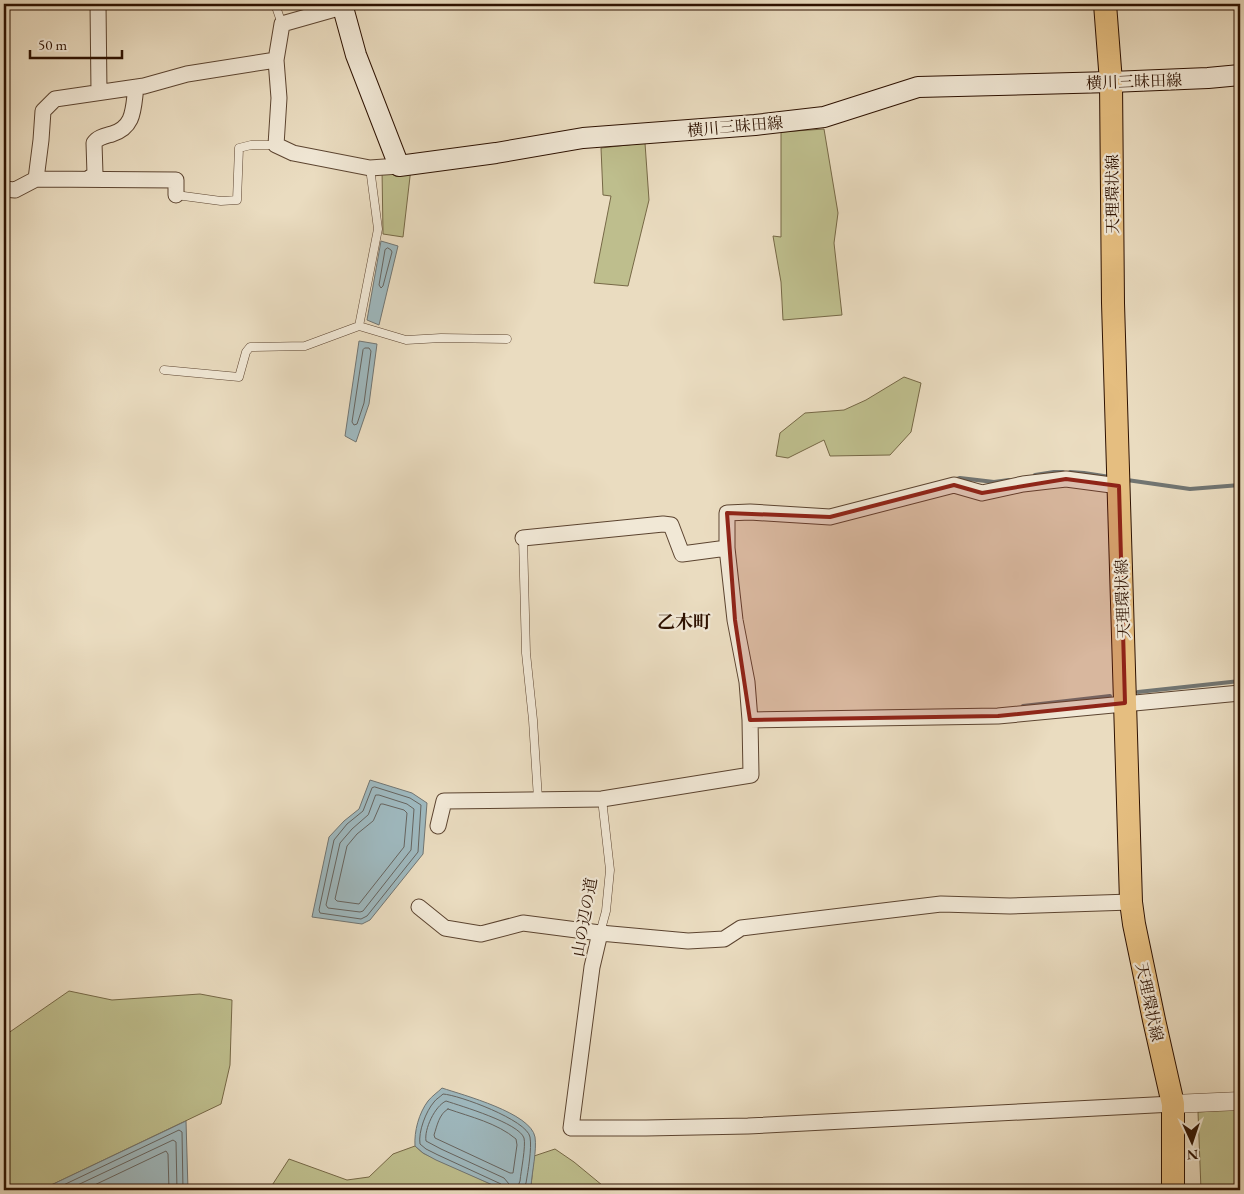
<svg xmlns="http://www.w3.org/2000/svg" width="1244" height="1194" viewBox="0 0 1244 1194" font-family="'EB Garamond','Noto Serif JP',serif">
<rect width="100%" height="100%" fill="#eadcc0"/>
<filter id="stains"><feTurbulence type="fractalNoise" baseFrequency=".004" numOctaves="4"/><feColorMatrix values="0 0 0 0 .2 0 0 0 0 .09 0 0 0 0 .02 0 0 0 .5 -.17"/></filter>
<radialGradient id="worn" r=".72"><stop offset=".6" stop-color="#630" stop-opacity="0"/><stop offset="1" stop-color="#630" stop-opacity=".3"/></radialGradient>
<path fill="#bebe8d" stroke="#766846" d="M824 129 838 213 834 243 842 315 783 320 781 282 773 236 781 237V132Z
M645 143 649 200 628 286 594 283 611 196 603 195 601 148Z
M411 168 403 237 383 234 382 169Z
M904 377 921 383 911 432 890 455 830 456 824 440 788 458 776 456 780 433 805 413 844 410 866 400Z
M69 991 112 1000 200 994 232 1000 230 1065 221 1104 47 1187 44 1190H4V1036Z
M1240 1109V1190H1201L1198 1112Z
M415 1146 423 1153 504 1190H269L289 1159 347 1180 369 1177 393 1154Z
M555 1149 574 1162 608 1190H527L531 1186 534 1156Z"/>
<path fill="#9eb8be" stroke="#717572" d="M381 241 398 246 379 325 367 320Z
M359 341 377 344 369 404 356 442 345 436Z
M370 780 412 793 427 803 423 854 370 920 362 924 312 917 329 837 344 821 359 809Z
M442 1088C463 1095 531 1113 535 1137 537 1150 532 1172 531 1186L527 1190H504L436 1160 423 1153 415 1146C414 1131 419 1113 428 1101 432 1096 438 1092 442 1088Z
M186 1121 188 1190H44L47 1187Z"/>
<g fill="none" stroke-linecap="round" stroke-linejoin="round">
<path stroke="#66645f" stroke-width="1" d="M388 248 391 250 392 252 383 286 381 288 379 285 385 250Z
M365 348H369L371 351 364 403 357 424 354 425 352 422 363 350Z
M375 787 410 798 421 805 418 852 367 916 361 919 320 913 319 910 334 840 347 824 363 811 372 788Z
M376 795H379L407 804 414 809 411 850 363 911 360 912 328 908 326 905 340 843 352 829 368 815Z
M381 804H383L404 810 407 813 404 847 359 904 337 901 335 899 347 846 357 834 373 821Z
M448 1109C471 1117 497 1123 516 1139L517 1145 513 1173H510L435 1138 434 1135C437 1126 439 1114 448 1109Z
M53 1190 179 1130 182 1132 183 1190
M67 1190 173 1140 176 1142 177 1190
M84 1190 166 1151 168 1154 169 1190
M504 1190 503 1186 501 1184 438 1155 426 1149 420 1144C418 1132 426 1111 434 1102 436 1099 440 1097 443 1094 459 1095 527 1120 530 1137 532 1149 528 1171 526 1183L524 1187V1190
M510 1190 509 1184 504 1178 441 1149 426 1141C424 1129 435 1106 446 1101 461 1106 519 1123 524 1138 526 1146 521 1171 520 1181L518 1186V1190"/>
<path stroke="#717572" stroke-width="4" d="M1070 472 1084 473 1110 477
M1035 475 1054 472H1063
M954 480 960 478 994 482 1009 480
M1127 480 1190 489 1240 485
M1138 692 1240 681
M1023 706 1110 696"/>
<defs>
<path id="service" d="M275 4 282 24
M176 195 221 201 237 200 239 148 251 145H276
M359 326 378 229 370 168
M164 370 239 377 246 352 250 347 305 346 359 326 406 340 441 338 507 339
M523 538 526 653 533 720 538 799
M600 933 606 911 610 870 602 799"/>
<path id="minor" d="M98 4 99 92
M342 7 282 24 276 60 279 98 276 145 293 153 370 168 399 166
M36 179 41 140 43 111 55 99 144 86 187 74 276 60
M88 179 95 174 94 143C98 137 105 136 112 134 135 127 133 108 136 87
M4 189 15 190 36 179 176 180V195
M523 538 663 524 671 525 682 554 727 548V513L750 512 830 517 954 485 982 493 1023 484 1066 479 1119 486
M727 548 735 620 747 682 750 720
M438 826 444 801 602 799 751 775 750 720 998 716 1240 693
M419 907 445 928 481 934 523 923 600 933 688 941 724 939 741 928 941 904 1010 906 1131 902
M600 933 592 967 571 1128H646L748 1126 1173 1104"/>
<path id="tertiary" d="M1173 1104 1240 1101"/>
<path id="secondary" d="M342 4 356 55 399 166 496 153 583 138 755 125 824 117 918 87 1111 82 1208 78 1240 75"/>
<path id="primary" d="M1105 4 1111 82 1113 303 1131 902 1134 924 1154 1020 1173 1104V1190"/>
</defs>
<use href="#service" stroke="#5c4430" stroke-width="9"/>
<use href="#minor" stroke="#5c4430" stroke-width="17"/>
<use href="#tertiary" stroke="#5c4430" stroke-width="19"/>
<use href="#secondary" stroke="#2d1100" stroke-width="22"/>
<use href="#primary" stroke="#2d1100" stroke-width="24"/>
<use href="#service" stroke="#f1e8d6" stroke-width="8"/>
<use href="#minor" stroke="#f1e8d6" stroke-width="15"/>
<use href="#tertiary" stroke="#f1e8d6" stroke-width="18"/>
<use href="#secondary" stroke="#f1e8d6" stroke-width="20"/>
<use href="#primary" stroke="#e5be80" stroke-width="22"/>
</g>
<path fill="#8f2418" fill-opacity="0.2" stroke="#8f2418" stroke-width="4" stroke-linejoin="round" d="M1066 479 1119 486 1125 703 998 716 750 720 735 620 727 513 830 517 954 485 982 493Z"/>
<g text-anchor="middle" stroke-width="4.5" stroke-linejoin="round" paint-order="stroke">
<g font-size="16" fill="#2d1100" stroke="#f1e8d6">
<text transform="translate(1134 81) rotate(-2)" y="6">横川三昧田線</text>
<text transform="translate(735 126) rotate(-5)" y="6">横川三昧田線</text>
<text transform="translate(1112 194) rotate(-90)" y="6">天理環状線</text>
<text transform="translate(1122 599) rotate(-92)" y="6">天理環状線</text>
<text transform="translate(584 917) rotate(-80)" y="6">山の辺の道</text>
<text transform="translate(1150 1002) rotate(78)" y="6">天理環状線</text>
</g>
<g font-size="18" font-weight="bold" fill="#2d1100" stroke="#f1e8d6">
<text x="684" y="628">乙木町</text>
</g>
</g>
<rect width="1244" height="1194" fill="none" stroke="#eadcc0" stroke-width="20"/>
<rect x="5" y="5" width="1234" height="1184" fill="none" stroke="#2d1100" stroke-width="2.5"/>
<rect x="10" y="10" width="1224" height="1174" fill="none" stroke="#2d1100"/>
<g transform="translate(1192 1142) rotate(177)" stroke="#f1e8d6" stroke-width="4" paint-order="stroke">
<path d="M0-4L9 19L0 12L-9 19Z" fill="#2d1100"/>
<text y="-8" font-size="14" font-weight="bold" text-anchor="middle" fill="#2d1100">N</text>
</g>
<path d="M30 50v8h92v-8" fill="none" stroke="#2d1100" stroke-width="2.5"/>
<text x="38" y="50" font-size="15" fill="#2d1100" stroke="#f1e8d6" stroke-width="4" paint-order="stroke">50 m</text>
<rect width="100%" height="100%" filter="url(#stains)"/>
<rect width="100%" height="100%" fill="url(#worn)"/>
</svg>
